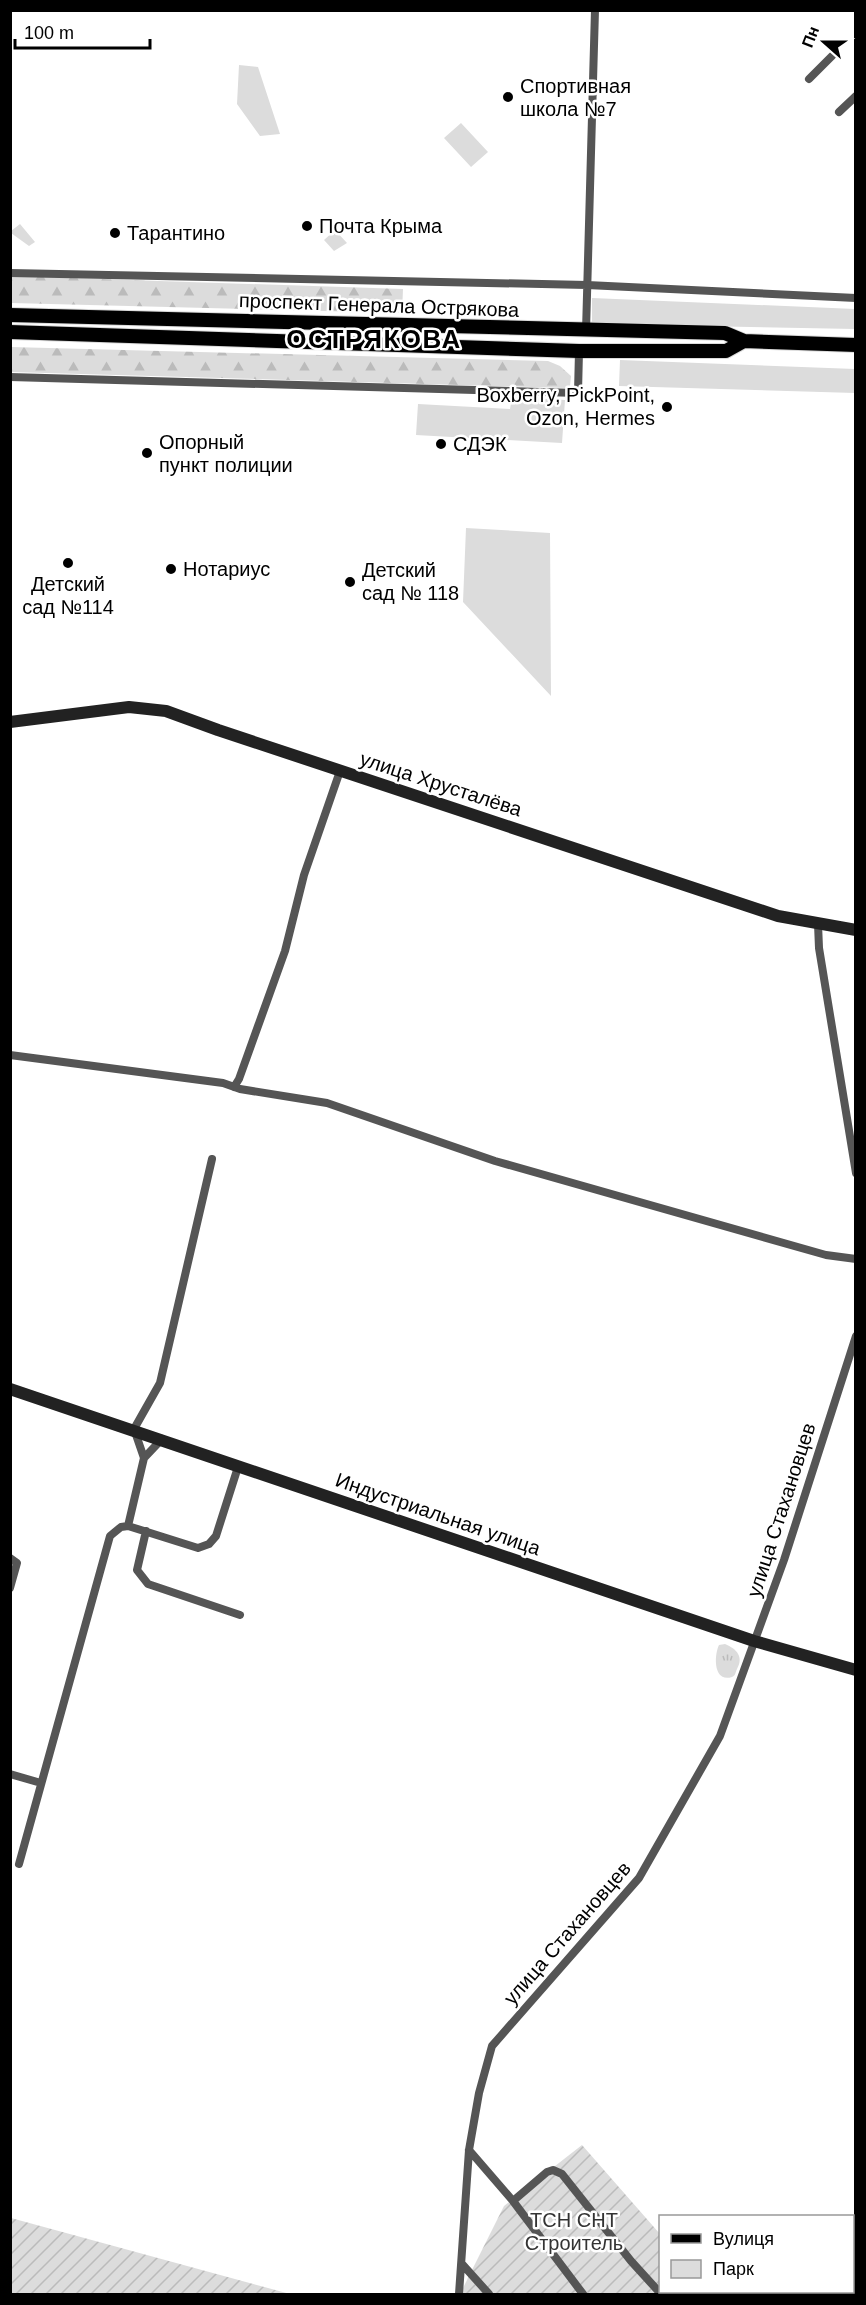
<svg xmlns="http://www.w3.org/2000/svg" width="866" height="2305" viewBox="0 0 866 2305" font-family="Arial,sans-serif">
<defs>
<pattern id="grass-tufts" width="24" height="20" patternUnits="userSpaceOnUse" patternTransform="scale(1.5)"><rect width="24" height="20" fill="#dcdcdc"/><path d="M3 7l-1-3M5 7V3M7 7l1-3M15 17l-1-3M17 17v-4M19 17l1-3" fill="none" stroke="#bbb"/></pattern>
<pattern id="forest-firs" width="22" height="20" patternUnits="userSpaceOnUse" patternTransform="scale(1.5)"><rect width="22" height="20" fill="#dcdcdc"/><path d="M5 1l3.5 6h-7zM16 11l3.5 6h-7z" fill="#bbb"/></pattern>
<pattern id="garden-furrows" width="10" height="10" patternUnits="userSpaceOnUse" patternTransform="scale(1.5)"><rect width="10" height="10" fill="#dcdcdc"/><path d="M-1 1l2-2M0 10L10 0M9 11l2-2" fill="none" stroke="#bbb"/></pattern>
</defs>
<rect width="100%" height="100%" fill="#fff"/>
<path fill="url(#grass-tufts)" d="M725 1644C737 1649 744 1657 737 1669 735 1673 736 1675 732 1677 713 1683 714 1655 719 1645Z"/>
<path fill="url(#forest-firs)" d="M11 276 403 289 402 313 11 303Z
M11 347 548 361 560 366 571 376 570 386 565 388 11 372Z"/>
<path fill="#dcdcdc" d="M239 65 258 67 280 134 260 136 237 104Z
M461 123 488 152 471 167 444 138Z
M20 224 35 242 29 246 11 233V231Z
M335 230 347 243 334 251 324 240Z
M592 298 855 309V329L592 324Z
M620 360 855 369V393L619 386Z
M512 397 565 400 562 443 416 435 418 404 510 409Z
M466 528 550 533 551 696 463 602Z"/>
<path fill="url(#garden-furrows)" d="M582 2145 660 2234V2292H696L697 2294H460L504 2206Z
M10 2218H11L290 2294H11Z"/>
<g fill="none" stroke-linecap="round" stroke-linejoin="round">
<defs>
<path id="primary" d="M10 315 725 333 744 341 856 345
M10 332 579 351H726L744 341"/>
</defs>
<use href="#primary" stroke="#dbdbdb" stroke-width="16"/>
<path stroke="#555" stroke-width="8" d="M809 79 832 56
M839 112 856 96
M10 273 587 285 856 298
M586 331 595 10
M10 377 578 393 579 351
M818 924 819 948 856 1173
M10 1055 223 1083 240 1089 327 1103 495 1161 826 1255 856 1259
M234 1087 239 1079 285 951 304 875 340 771
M144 1458 162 1439
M128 1526 144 1458 134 1429 160 1383 212 1159
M146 1531 137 1570 148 1584 240 1615
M10 1558 17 1563 10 1588
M10 1774 41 1783
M19 1864 110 1536 121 1527 128 1526 198 1548 209 1544 216 1536 238 1467
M469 2150 513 2201 583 2294
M513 2201 547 2172 553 2170 562 2174 631 2261 661 2294
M462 2264 489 2294
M459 2294 469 2150 479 2093 492 2046 639 1878 720 1736 784 1560 856 1336"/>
<path stroke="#222" stroke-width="12" d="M10 722 129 707 166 711 218 730 778 916 856 930
M10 1389 754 1641 856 1670"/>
<use href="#primary" stroke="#000" stroke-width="14"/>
</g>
<g fill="#000" stroke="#fff" stroke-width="2">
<circle cx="508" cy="97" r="6"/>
<circle cx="307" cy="226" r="6"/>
<circle cx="115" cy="233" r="6"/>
<circle cx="667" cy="407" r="6"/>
<circle cx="441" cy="444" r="6"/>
<circle cx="147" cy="453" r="6"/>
<circle cx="68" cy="563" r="6"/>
<circle cx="171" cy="569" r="6"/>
<circle cx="350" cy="582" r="6"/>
</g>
<g text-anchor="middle" stroke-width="5" stroke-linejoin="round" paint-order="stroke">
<g font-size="20" fill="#000" stroke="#fff" text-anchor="start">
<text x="520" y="93">Спортивная<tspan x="520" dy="23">школа №7</tspan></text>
<text x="319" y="233">Почта Крыма</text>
<text x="127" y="240">Тарантино</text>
<text x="655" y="402" text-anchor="end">Boxberry, PickPoint,<tspan x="655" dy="23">Ozon, Hermes</tspan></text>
<text x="159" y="449">Опорный<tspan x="159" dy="23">пункт полиции</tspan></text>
<text x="453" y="451">СДЭК</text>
<text x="183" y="576">Нотариус</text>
<text x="362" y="577">Детский<tspan x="362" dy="23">сад № 118</tspan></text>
<text x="68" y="591" text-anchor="middle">Детский<tspan x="68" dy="23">сад №114</tspan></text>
</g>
<g font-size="20" fill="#000" stroke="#fff">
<text transform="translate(379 305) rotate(2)" y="7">проспект Генерала Острякова</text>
<text transform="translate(441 784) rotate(18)" y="7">улица Хрусталёва</text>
<text transform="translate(781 1510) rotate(-72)" y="7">улица Стахановцев</text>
<text transform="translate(438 1514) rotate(19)" y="7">Индустриальная улица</text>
<text transform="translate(567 1933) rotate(-49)" y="7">улица Стахановцев</text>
</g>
<g font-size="20" fill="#333" stroke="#fff">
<text x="574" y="2227">ТСН СНТ<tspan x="574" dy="23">Строитель</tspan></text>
</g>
<g font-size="26" font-weight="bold" letter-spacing="1.5" fill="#000" stroke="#fff">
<text x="374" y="348">ОСТРЯКОВА</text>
</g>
</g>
<rect width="866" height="2305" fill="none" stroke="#000000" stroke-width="24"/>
<rect x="659" y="2215" width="195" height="78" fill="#ffffff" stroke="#999999" stroke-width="1.5"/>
<rect x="671" y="2234" width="30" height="9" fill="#000000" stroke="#999999" stroke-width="1.5"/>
<text x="713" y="2245" font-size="18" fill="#000000">Вулиця</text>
<rect x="671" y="2260" width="30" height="18" fill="#dcdcdc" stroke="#999999" stroke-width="1.5"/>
<text x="713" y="2275" font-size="18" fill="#000000">Парк</text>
<g transform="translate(824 42) rotate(291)" stroke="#ffffff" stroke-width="4.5" paint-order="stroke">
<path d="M0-4.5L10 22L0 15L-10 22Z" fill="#000000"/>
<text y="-9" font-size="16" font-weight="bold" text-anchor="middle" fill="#000000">Пн</text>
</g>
<path d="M15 39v9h135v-9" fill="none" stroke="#000000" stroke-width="3"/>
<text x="24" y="39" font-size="18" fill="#000000" stroke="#ffffff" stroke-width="4.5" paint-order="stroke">100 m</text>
</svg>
